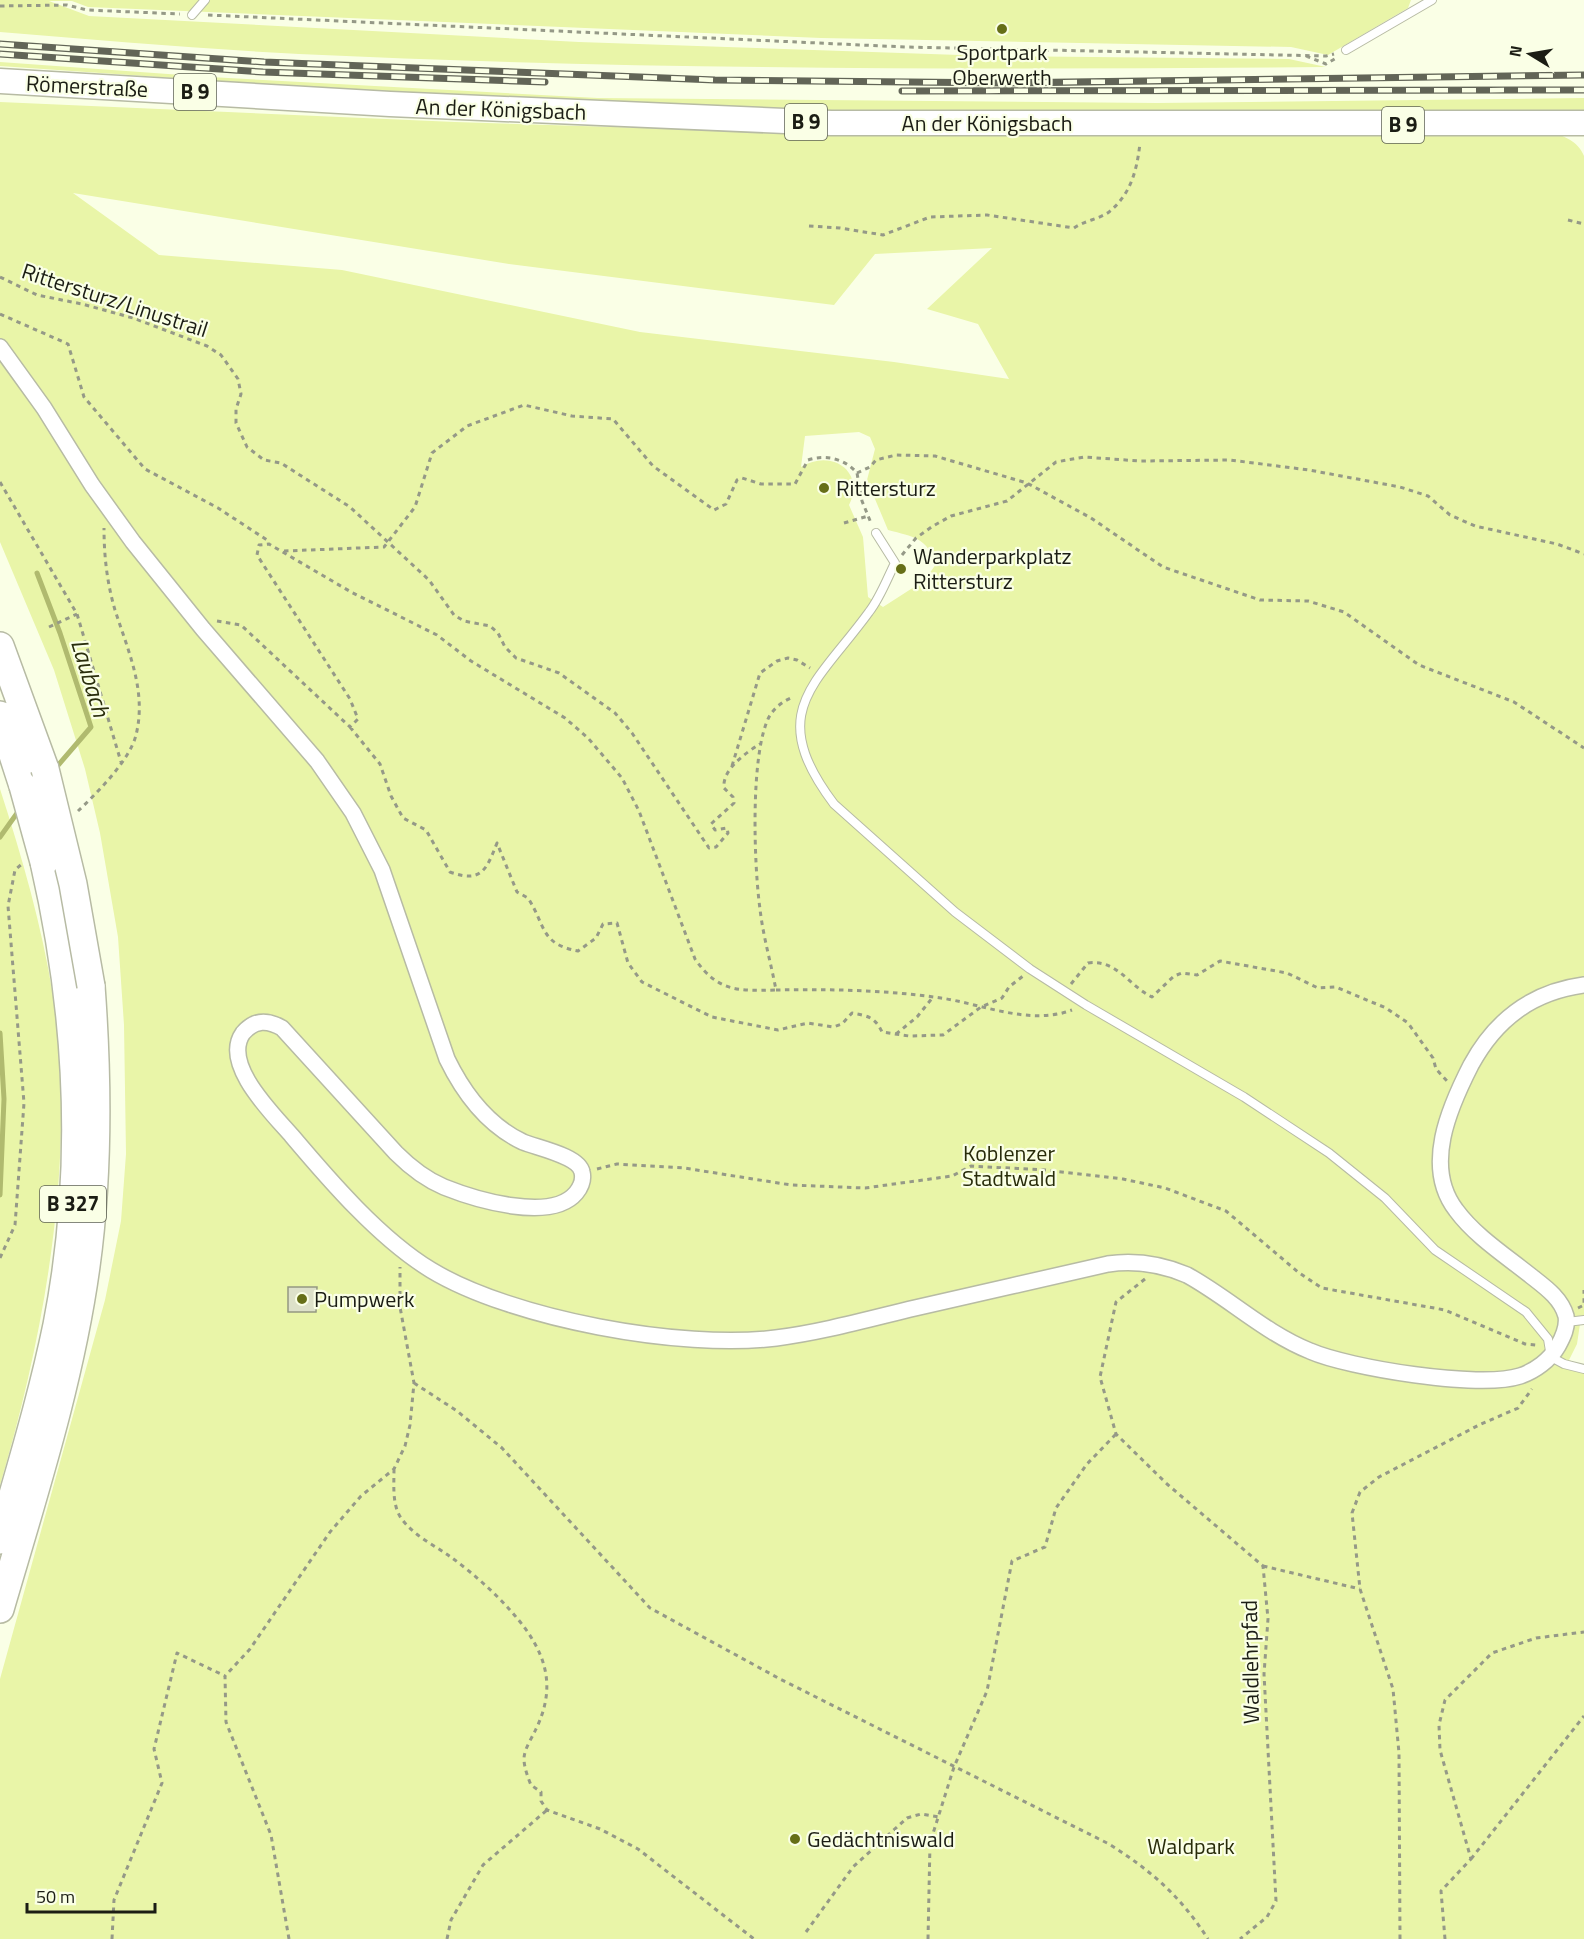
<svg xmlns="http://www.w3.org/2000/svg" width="1584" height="1939" viewBox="0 0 1584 1939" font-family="'Titillium Web',sans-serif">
<rect width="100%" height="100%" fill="#faffe6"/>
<path fill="#e9f5a8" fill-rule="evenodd" d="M0 0H1411L1408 8 1328 55 1291 47 821 38 88 7 72 1H49L89 16 579 42 989 56 1289 59 1326 67C984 70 642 70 299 54 199 49 100 40 0 32Z
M0 62 210 77 598 98 1157 103 1584 98V111L823 113 476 99 0 66Z
M0 102 455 122 711 130 1549 131C1564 136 1578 141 1584 156V1324H1580L1577 1344 1569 1360 1584 1366V1939H0V1679L105 1300 121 1221 126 1154 124 1025 118 937 100 833 85 769 54 670 0 542ZM73 193 509 264 834 305 875 254 992 248 927 309 978 324 1009 379 894 362 640 332 342 270 159 255ZM859 432 870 437 875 449 867 480 888 530C914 537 926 537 936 564L925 580 883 607 868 597 863 537 849 505C866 471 831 448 801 467L805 436Z
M0 789C22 857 42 926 53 996 77 1156 45 1332 0 1485Z"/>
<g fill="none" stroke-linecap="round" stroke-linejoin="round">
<path stroke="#b0ba6f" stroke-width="5" d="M37 573 60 633 91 727 54 770
M0 837 20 809
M0 1033 4 1099 0 1195"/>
</g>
<path fill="#dde1c9" stroke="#949881" stroke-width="1.5" d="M288 1287H317L316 1312H288Z"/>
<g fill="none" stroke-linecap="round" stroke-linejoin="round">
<defs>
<path id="lane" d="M192 15 205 0
M1346 50 1432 0
M876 533 895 563C887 579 880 598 869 612 816 685 764 711 834 804L955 912 1030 969 1086 1005 1244 1097 1329 1153 1385 1198 1435 1250 1526 1312 1548 1339 1551 1357 1564 1364 1584 1369
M1567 1322 1584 1320"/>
<path id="street" d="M0 347 44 408 92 485 133 542 203 629 317 761 353 813 382 870 447 1059C464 1094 487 1125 523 1142 538 1148 579 1156 582 1172 584 1180 580 1188 576 1193 551 1223 474 1199 444 1187 425 1179 411 1168 396 1153L282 1028C268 1020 255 1019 243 1033 221 1064 273 1114 292 1136 330 1181 380 1239 431 1270 512 1319 682 1350 776 1338 823 1332 869 1319 915 1308 979 1293 1044 1279 1108 1264 1136 1260 1161 1264 1187 1275 1229 1298 1265 1333 1310 1351 1349 1368 1480 1389 1520 1376 1535 1371 1550 1360 1558 1346 1563 1337 1568 1327 1566 1316 1561 1298 1545 1287 1531 1276 1506 1256 1475 1236 1456 1210 1423 1167 1449 1108 1471 1065 1496 1019 1532 992 1584 985"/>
<path id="primary" d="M0 81 390 104 831 123H1584"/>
<path id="highway" d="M0 646 45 769
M0 715 23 786
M0 1540C20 1469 42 1398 57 1325 87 1172 79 1014 44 862
M0 1609C33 1496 70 1383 86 1266 99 1172 98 1080 91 986"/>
</defs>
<use href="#lane" stroke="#b7bba4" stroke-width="10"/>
<use href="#street" stroke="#b7bba4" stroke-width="18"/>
<use href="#primary" stroke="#b7bba4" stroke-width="27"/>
<use href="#highway" stroke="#b7bba4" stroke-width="30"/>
<path stroke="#959987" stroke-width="3" stroke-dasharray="4.5 4.5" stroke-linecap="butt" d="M0 6 67 5 87 10 180 14
M208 15 905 47 1326 56 1334 54
M1306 56 1326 64 1338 57
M1568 220 1584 224
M809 226 840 228 883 235 930 217 987 215 1074 228C1084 221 1099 219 1109 212 1131 194 1137 170 1140 143
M0 277 37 295 82 304 133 318 207 346 221 355 238 379 241 394 236 409V423L247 447 264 460 281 463 350 507 429 580 454 615 464 621 490 626 498 633 505 647 516 658 559 673 615 713 632 733 709 848 716 847 728 833 727 828 715 830 711 824 734 803 733 797 724 788C722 769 746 753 761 743
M0 314 68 344 84 397 145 469 218 508 267 540 269 544
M857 473 870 467 876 460 896 455 935 456 1027 483 1091 518 1163 567 1260 600 1308 601 1344 612 1419 665 1514 702 1584 748
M0 482 77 614 121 762
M844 523 868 516
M284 551 384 547 415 507 432 453 467 426 524 405 572 416 613 419 653 466 714 510 726 504 737 480 742 478 761 484H795L808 460C826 454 845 459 857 473L862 501 871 523
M902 555 916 538 933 526 951 516 1007 501 1056 462 1084 457 1140 461 1230 460 1309 470 1400 487 1428 496 1450 515 1475 526 1557 544 1584 554
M217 621 241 625 350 727 358 719 350 699 257 555 259 545 269 544 351 592 437 635 471 661 565 718 588 738 622 778 639 811 695 959C718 992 738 991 776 990 771 963 763 936 760 909 754 866 750 754 769 717 774 708 783 701 793 697
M49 627 77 614
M350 727 380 764 391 796 403 818 426 830 450 872C481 883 486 871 497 843L517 892 528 898C546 926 540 944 578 951L596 938 603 924 617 923 628 963 642 982 712 1017 778 1030 808 1023 833 1027 842 1024 852 1013C868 1016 875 1017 882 1032L909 1036 943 1035 981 1007 1002 998 1009 987 1023 976
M732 766 760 673 777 661 788 658 797 660 810 668
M78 811C96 794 130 760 136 735 147 691 128 651 115 610 107 583 104 556 104 528
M1071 984 1088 963C1117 959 1129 986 1152 997L1174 976 1182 973 1197 975 1220 961 1287 973 1318 988 1336 987 1386 1008 1408 1023 1433 1058 1436 1069 1447 1081
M776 990C830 989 887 990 941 998 982 1004 1030 1026 1072 1010
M896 1034 917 1017 933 997
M597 1169 617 1164 684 1168 791 1185 865 1188 952 1176 971 1166 1045 1170 1123 1179 1165 1188 1226 1211 1298 1272 1322 1288 1445 1310 1525 1344 1536 1345
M0 1258 15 1225 24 1103 8 906 15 870 23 863
M1145 1279 1116 1302 1100 1377 1116 1434 1167 1484 1263 1566 1268 1619 1264 1674 1276 1901 1267 1917 1240 1939
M1578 1308 1584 1305V1290
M414 1383 457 1411 502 1448 650 1608 780 1679 1109 1844C1152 1871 1181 1897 1208 1939
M394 1469C394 1485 392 1505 401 1518 413 1535 432 1544 448 1555 476 1575 507 1603 527 1631 550 1664 553 1694 536 1729 532 1738 524 1749 524 1759 524 1767 528 1778 531 1785L541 1792V1801L547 1810 600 1829 638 1849 754 1939
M1263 1566 1360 1589
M1471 1859 1584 1716
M806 1932 853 1867 907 1818 921 1814 939 1817
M112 1939 114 1900 162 1783 154 1749 177 1653 225 1676
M289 1939 271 1835 226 1722 225 1676 250 1649 330 1532 361 1496 394 1469 405 1446 410 1425 414 1383 400 1307V1267
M447 1939 451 1920 483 1865 547 1810
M928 1939 930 1843 954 1767 987 1691 1012 1561 1045 1547 1056 1508 1087 1464 1116 1434
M1400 1939 1399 1753 1393 1689 1360 1589 1352 1513 1360 1492 1379 1477 1479 1425 1518 1408 1532 1389
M1445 1939 1441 1891 1471 1859 1440 1750 1439 1725 1445 1700 1492 1653 1536 1638 1584 1632"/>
<use href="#lane" stroke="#fff" stroke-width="8"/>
<use href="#street" stroke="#fff" stroke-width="15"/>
<use href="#primary" stroke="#fff" stroke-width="24"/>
<use href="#highway" stroke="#fff" stroke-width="27"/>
<defs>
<path id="rail" d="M0 44 264 62 715 80 1007 83 1584 75
M0 54 263 72 545 82
M902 91 1584 90"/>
</defs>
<use href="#rail" stroke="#626557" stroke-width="7"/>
<use href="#rail" stroke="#faffe6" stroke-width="4.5" stroke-dasharray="14" stroke-linecap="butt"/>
<defs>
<path id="highway-bridge" d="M45 769 73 884 91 986
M23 786 44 862"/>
</defs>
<use href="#highway-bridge" stroke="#b7bba4" stroke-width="30" stroke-linecap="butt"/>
<use href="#highway-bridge" stroke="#fff" stroke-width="27"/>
</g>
<g fill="#666f17" stroke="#faffe6" stroke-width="2">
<circle cx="1002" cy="29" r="6"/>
<circle cx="824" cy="488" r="6"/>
<circle cx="901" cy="569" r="6"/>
<circle cx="302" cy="1299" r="6"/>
<circle cx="795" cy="1839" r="6"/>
</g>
<g text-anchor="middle" stroke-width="4.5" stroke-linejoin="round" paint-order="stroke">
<g fill="#faffe6" stroke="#5e6153" stroke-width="1.5">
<rect x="174" y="74" width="42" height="36" rx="4.5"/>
<rect x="785" y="104" width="42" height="36" rx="4.5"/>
<rect x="1382" y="107" width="42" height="36" rx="4.5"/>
<rect x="40" y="1186" width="66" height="36" rx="4.5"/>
</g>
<g font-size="21" font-weight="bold" fill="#1b1d14">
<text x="195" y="99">B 9</text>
<text x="806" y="129">B 9</text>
<text x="1403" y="132">B 9</text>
<text x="73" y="1211">B 327</text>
</g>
<g font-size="22" fill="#1b1d14" stroke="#faffe6" text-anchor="start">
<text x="1002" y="60" text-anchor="middle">Sportpark<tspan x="1002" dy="25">Oberwerth</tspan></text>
<text x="836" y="496">Rittersturz</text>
<text x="913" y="564">Wanderparkplatz<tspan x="913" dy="25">Rittersturz</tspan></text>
<text x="314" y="1307">Pumpwerk</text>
<text x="807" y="1847">Gedächtniswald</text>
</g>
<g font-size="22" fill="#1b1d14" stroke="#faffe6">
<text transform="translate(87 86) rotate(3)" y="8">Römerstraße</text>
<text transform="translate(501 109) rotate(2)" y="8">An der Königsbach</text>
<text x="987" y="131">An der Königsbach</text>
<text transform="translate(115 300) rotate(18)" y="8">Rittersturz/Linustrail</text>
<text transform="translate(1250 1662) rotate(-91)" y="8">Waldlehrpfad</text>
</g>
<g font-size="22" fill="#282c0a" stroke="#faffe6">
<text x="1009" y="1161">Koblenzer<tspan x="1009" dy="25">Stadtwald</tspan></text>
<text x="1191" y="1854">Waldpark</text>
</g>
<g font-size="24" font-style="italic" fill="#292d0c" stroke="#faffe6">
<text transform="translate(90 678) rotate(73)" y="8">Laubach</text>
</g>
</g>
<g transform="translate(1530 54) rotate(281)" stroke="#faffe6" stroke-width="4.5" paint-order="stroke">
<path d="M0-4.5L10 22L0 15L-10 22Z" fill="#1b1d14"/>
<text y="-9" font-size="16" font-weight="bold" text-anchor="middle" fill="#1b1d14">N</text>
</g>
<path d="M27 1903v9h128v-9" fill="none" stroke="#1b1d14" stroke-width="3"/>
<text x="36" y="1903" font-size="18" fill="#1b1d14" stroke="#faffe6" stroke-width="4.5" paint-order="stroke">50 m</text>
</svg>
